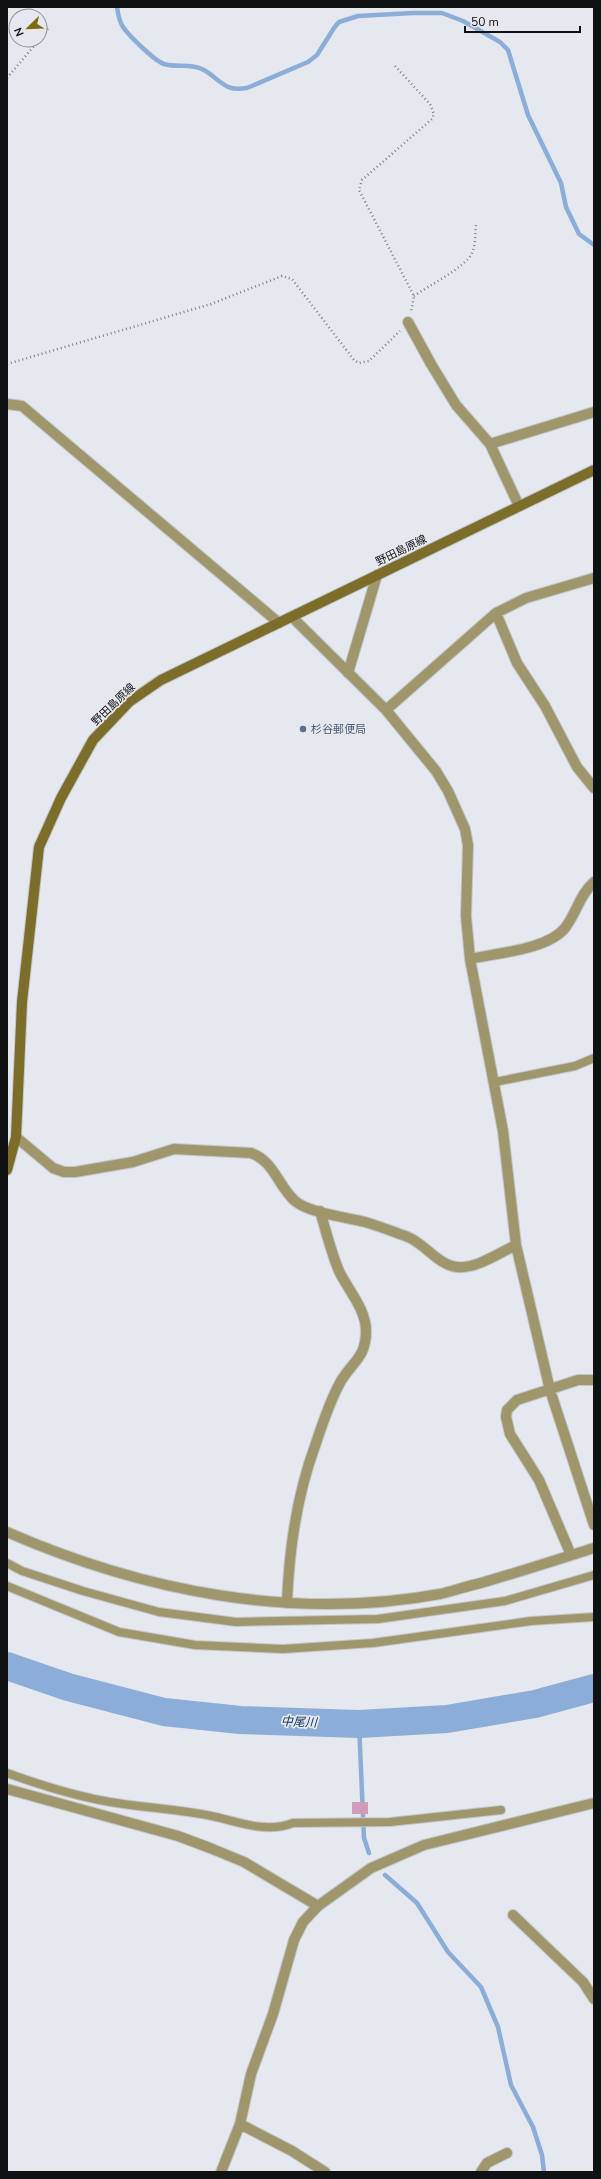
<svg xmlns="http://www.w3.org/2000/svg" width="601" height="2179" viewBox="0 0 601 2179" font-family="'Nunito Sans','Noto Sans JP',sans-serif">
<rect width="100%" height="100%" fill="#e5e8ee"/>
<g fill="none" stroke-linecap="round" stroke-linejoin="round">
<path stroke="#8badd7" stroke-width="4.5" d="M117 7C118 14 119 21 123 27 129 36 155 61 164 64 177 68 192 63 204 70 221 80 224 92 247 88L308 62 317 55 334 28 339 22 358 16 413 13H442L463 21 500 42 508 50 528 115 561 183 566 207 579 234 594 245
M359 1724 364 1838 369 1853
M385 1875 417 1903 448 1952 481 1987 498 2027 511 2085 533 2127 542 2155 544 2172"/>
<path stroke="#8badd7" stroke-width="28" d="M7 1666 68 1687 164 1712 240 1720 359 1724 447 1719 535 1704 594 1688"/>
</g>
<path fill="#cf9bb7" d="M352 1802H368V1814H352Z"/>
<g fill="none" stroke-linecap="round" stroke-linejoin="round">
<defs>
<path id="service" d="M495 1082 575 1066 594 1058
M7 1563 22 1571 83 1591 159 1612 236 1622 378 1619 505 1601 594 1575
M7 1586 119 1632 195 1645 283 1649 373 1643 531 1621 594 1617
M7 1773C40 1785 75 1796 110 1802 145 1808 181 1809 216 1817 242 1823 267 1833 293 1823L390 1822 501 1810"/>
<path id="minor" d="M408 322 431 364 456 405 490 444 519 506
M7 404 22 406 279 623
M490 444 594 412
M496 613 517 663 545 706 577 767 594 788
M292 617 386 710 436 771 448 791 465 829 468 845 466 916 470 959 503 1131 516 1245 550 1390 594 1525
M348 673 377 575
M386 710 496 613 526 598 594 578
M470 959C496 953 547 950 565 928 576 914 580 894 594 882
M16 1137 53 1168 64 1172H75L133 1162 174 1149 251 1153C274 1161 278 1186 295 1201 309 1213 346 1217 365 1222 379 1226 394 1232 408 1237 425 1244 438 1265 457 1267 476 1269 499 1253 516 1245
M7 1532C142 1591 293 1621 440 1594 453 1591 467 1586 481 1583 519 1572 556 1560 594 1548
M571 1555 539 1480 510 1434 506 1417 507 1410 517 1400 578 1380H594
M287 1603C289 1551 297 1495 315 1446 322 1425 330 1400 341 1381 352 1362 366 1358 366 1331 366 1309 348 1290 339 1271 331 1252 326 1231 320 1211
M513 1915 583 1982 594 1999
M240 2124 292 2151 325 2172
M221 2172 240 2124 251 2074 273 2014 294 1940 303 1922 318 1906
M481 2172 487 2163 507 2153"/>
<path id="tertiary" d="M7 1789 178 1836 210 1848 244 1862 318 1906 371 1868 424 1845 594 1803"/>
<path id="secondary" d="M7 1170 16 1137 22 1002 39 847 61 798 93 740 129 702 161 680 594 470"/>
</defs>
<use href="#service" stroke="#c3c6cb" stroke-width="10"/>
<use href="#minor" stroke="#c3c6cb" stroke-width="12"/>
<use href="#tertiary" stroke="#c3c6cb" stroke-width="12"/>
<use href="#secondary" stroke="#c3c6cb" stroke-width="12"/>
<path stroke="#808286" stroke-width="2.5" stroke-dasharray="1 3" stroke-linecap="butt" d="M40 39 49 27
M395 66 430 104 434 114 432 119 362 180 359 190 414 296 411 312
M7 78 39 40
M414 296C428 286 466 267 472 253 476 244 475 234 476 225
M7 364 211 304 282 276 292 279 354 360 359 363 369 361 400 331"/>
<use href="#service" stroke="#9f966c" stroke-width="8"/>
<use href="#minor" stroke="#9f966c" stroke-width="10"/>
<use href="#tertiary" stroke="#9f966c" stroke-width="10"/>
<use href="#secondary" stroke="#7c6e2a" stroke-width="10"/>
</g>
<circle fill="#5c6f8a" stroke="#e5e8ee" stroke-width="1.5" cx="303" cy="729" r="4"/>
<g text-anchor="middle" stroke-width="3.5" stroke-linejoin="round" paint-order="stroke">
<g font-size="11" fill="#101113" stroke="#e5e8ee">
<text transform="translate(401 550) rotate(-26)" y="4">野田島原線</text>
<text transform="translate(113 704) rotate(-44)" y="4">野田島原線</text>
</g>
<g font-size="11" fill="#4e5e75" stroke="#e5e8ee" text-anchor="start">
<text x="311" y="733">杉谷郵便局</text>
</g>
<g font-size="12" font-style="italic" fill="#0b2e55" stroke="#e5e8ee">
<text transform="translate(299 1722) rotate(2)" y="4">中尾川</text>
</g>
</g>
<rect width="601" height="2179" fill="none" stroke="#101113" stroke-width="16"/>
<g transform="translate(28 28) rotate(247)"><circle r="19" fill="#e5e8ee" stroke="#909296"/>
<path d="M0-3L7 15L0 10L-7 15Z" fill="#806a03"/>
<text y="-6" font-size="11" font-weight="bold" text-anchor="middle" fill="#101113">N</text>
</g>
<path d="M465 26v6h115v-6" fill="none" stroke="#101113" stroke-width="2"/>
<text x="471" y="26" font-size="12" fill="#101113" stroke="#e5e8ee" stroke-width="3" paint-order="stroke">50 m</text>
</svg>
